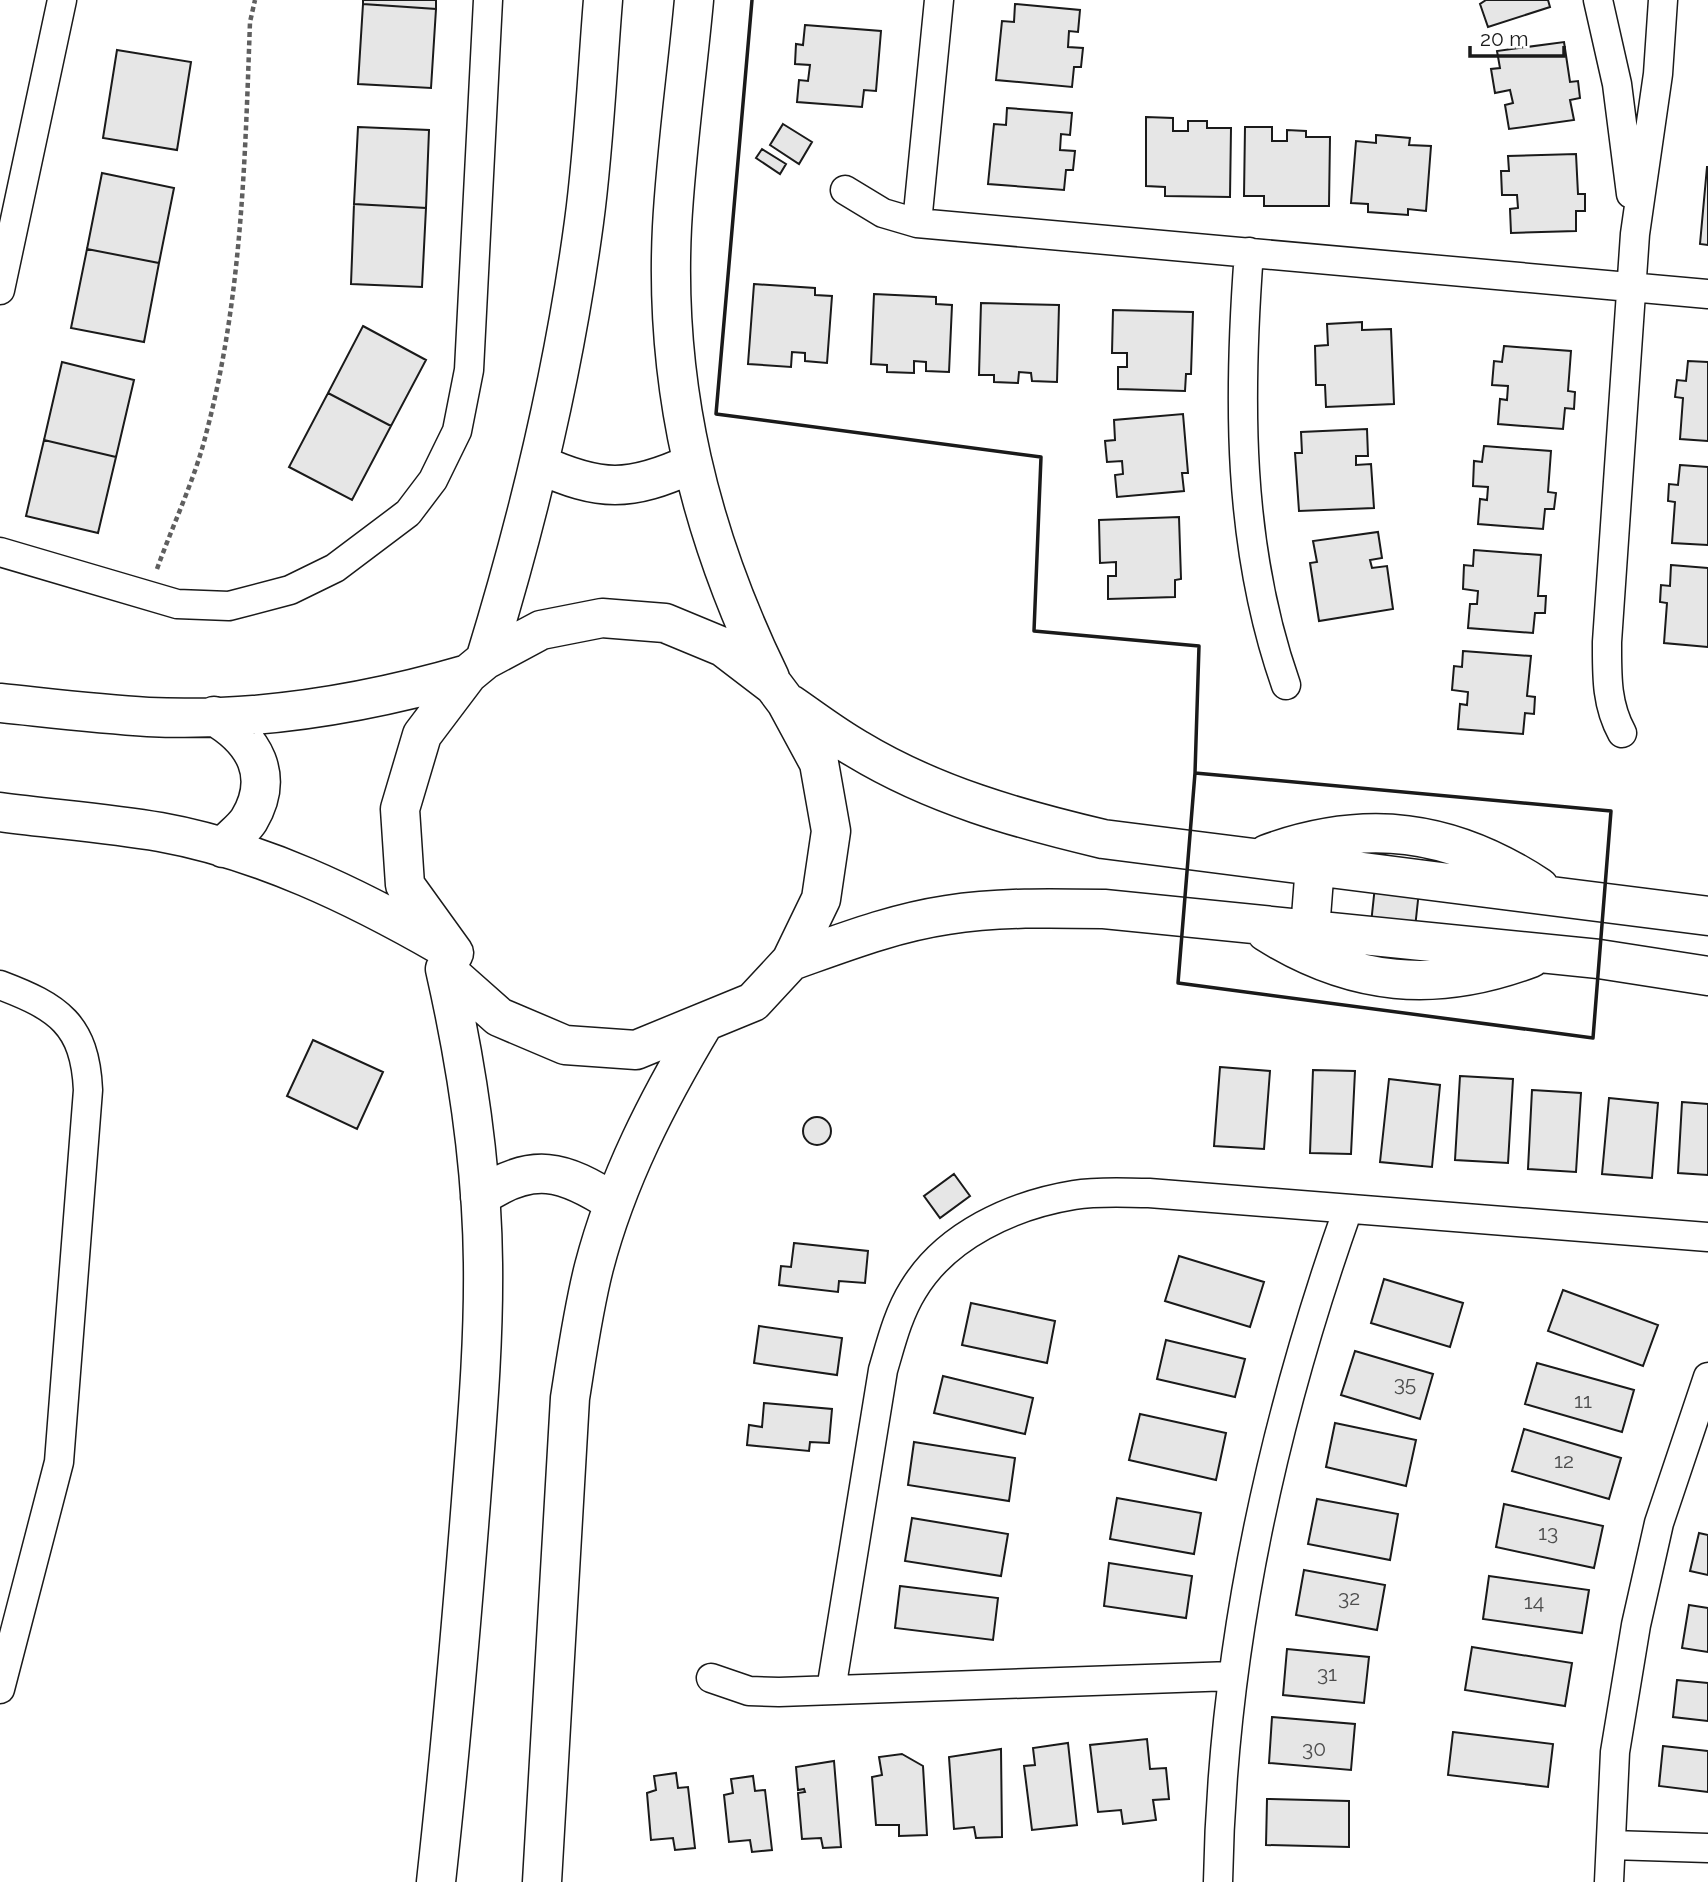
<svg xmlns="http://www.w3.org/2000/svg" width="1708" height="1882" viewBox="0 0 1708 1882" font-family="Raleway,sans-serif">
<rect width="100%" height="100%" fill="#fff"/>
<path fill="#e6e6e6" stroke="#1a1a1a" stroke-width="2" d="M363 0H436V9L363 4Z
M1486 0H1548L1550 7 1488 27 1480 4Z
M363 4 436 9 431 88 358 84Z
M1015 4 1080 10 1078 32 1069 31 1068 47 1083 48 1081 67H1074L1072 87 996 80 1002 21 1014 22Z
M805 25 881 31 876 91 864 90 862 107 797 102 799 80 808 81 810 65 795 64 796 44 803 45Z
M1564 42 1570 82 1578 81 1580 98 1570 100 1574 120 1509 129 1505 105 1513 103 1510 90 1495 93 1491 69 1500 68 1497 51Z
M117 50 191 62 177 150 103 138Z
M1007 108 1072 113 1070 135 1061 134 1060 150 1075 151 1073 170H1066L1064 190 988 184 994 124 1006 125Z
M1146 117 1173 118V131H1188V121H1207V128H1231L1230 197 1165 196V187L1146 186Z
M783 124 812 142 799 164 770 145Z
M358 127 429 130 426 208 354 204Z
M1245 127H1272V141H1287V130L1306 131V137H1330L1329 206H1264V196H1244Z
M1376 135 1410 138 1409 145 1431 146 1426 211 1408 209V215L1368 212V204L1351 203 1356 141 1376 143Z
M762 149 786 164 780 174 756 158Z
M1576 154 1578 194H1585V211H1576V231L1511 233 1510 209 1518 208 1517 195H1502L1501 171H1509L1508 156Z
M1707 167H1708V245L1700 244Z
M102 173 174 188 159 263 87 249Z
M354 204 426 208 422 287 351 284Z
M87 249 159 263 144 342 71 328Z
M754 284 815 288V295L832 296 827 363 805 361V353L792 352 791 367 748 364Z
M874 294 936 297V304L952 305 949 372 926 371V362L914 361V373L887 372V365L871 364Z
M981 303 1059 305 1057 382 1032 381 1031 373 1019 372 1018 383 994 382V375H979Z
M1113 310 1193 312 1191 374H1186L1185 391 1118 389V367H1127V353H1112Z
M1362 322V330L1391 329 1394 404 1326 407 1325 385H1316L1315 346 1328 345 1327 324Z
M363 326 426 360 391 426 328 393Z
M1504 346 1571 351 1568 391 1575 392 1574 409 1565 408 1563 429 1498 424 1500 399 1507 400 1508 386 1492 385 1494 361 1502 362Z
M1688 361 1708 362V441L1680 439 1683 398 1675 397 1677 380 1686 381Z
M62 362 134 380 116 457 44 440Z
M328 393 391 426 352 500 289 467Z
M1183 414 1188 473H1182L1184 491 1117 497 1115 475 1123 474 1122 461 1107 462 1105 441 1115 440 1114 420Z
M1367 429 1368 456H1356V465L1371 464 1374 508 1299 511 1295 453H1302L1301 432Z
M44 440 116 457 98 533 26 516Z
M1484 446 1551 451 1548 492 1556 493 1554 509H1545L1543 529 1478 524 1480 499 1487 500 1488 487 1473 486 1474 461 1482 462Z
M1680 465 1708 467V545L1672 543 1675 502 1668 501 1669 484 1678 485Z
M1179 517 1181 579 1175 580V597L1108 599V576H1116V562L1100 563 1099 520Z
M1378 532 1382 558 1370 560 1372 568 1387 566 1393 609 1319 621 1310 563 1317 562 1313 541Z
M1474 550 1541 555 1538 596H1546L1545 613H1535L1533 633 1468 628 1470 604H1477L1478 591 1463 589 1464 565 1473 566Z
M1671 565 1708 568V647L1664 643 1667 603 1660 602 1661 585 1670 586Z
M1463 651 1531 656 1527 696 1535 697 1534 714 1525 713 1523 734 1458 729 1460 704 1467 705 1468 692 1452 690 1454 666 1462 667Z
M1375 886 1419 891 1414 937 1370 933Z
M313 1040 383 1072 357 1129 287 1096Z
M1220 1067 1270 1071 1264 1149 1214 1146Z
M1313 1070 1355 1071 1351 1154 1310 1153Z
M1460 1076 1513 1079 1508 1163 1455 1160Z
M1389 1079 1440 1085 1432 1167 1380 1162Z
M1532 1090 1581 1093 1576 1172 1528 1169Z
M1609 1098 1658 1103 1652 1178 1602 1174Z
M1682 1102 1708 1104V1175L1678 1173Z
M803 1131a14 14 0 1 1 28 0a14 14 0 1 1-28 0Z
M954 1174 970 1196 940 1218 924 1196Z
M794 1243 868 1251 865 1283 839 1281 838 1292 779 1285 781 1266 791 1267Z
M1179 1256 1264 1282 1250 1327 1165 1301Z
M1384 1279 1463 1303 1450 1347 1371 1323Z
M1563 1290 1658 1325 1643 1366 1548 1331Z
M971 1303 1055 1321 1047 1363 962 1345Z
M759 1326 842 1338 837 1375 754 1363Z
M1166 1340 1245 1359 1235 1397 1157 1379Z
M1355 1351 1433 1374 1420 1419 1341 1395Z
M1537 1363 1634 1390 1622 1432 1525 1404Z
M943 1376 1033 1398 1025 1434 934 1413Z
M764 1403 832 1409 829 1443 810 1442 809 1451 747 1445 749 1425 762 1427Z
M1140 1414 1226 1433 1216 1480 1129 1460Z
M1335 1423 1416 1440 1406 1486 1326 1467Z
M1524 1429 1621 1458 1609 1499 1512 1471Z
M914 1442 1015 1458 1009 1501 908 1485Z
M1117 1498 1201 1513 1194 1554 1110 1539Z
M1317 1499 1398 1514 1390 1560 1308 1544Z
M1504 1504 1603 1526 1594 1568 1496 1547Z
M912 1518 1008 1534 1001 1576 905 1561Z
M1699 1533 1708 1535V1575L1690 1571Z
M1109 1563 1192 1576 1186 1618 1104 1606Z
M1304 1570 1385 1585 1377 1630 1296 1615Z
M1489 1576 1589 1590 1582 1633 1483 1619Z
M900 1586 998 1598 993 1640 895 1628Z
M1689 1605 1708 1608V1652L1682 1648Z
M1472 1647 1572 1663 1565 1706 1465 1690Z
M1287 1649 1369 1657 1364 1703 1283 1695Z
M1677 1680 1708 1683V1721L1673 1717Z
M1272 1717 1355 1724 1351 1770 1269 1763Z
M1453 1732 1553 1744 1548 1787 1448 1775Z
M1147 1739 1150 1769 1166 1768 1169 1799 1153 1800 1156 1820 1123 1824 1121 1810 1098 1812 1090 1745Z
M1068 1743 1077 1825 1032 1830 1024 1766 1035 1765 1033 1748Z
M1663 1746 1708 1751V1792L1659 1786Z
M1001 1749 1002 1837 976 1838 974 1827 954 1829 949 1757Z
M902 1754 923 1766 927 1835 899 1836V1825H876L872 1777 882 1775 879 1757Z
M834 1761 841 1847 823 1848 821 1838 802 1839 798 1793 805 1792 804 1789 798 1790 796 1767Z
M676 1773 678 1788 688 1787 695 1848 675 1850 673 1838 651 1840 647 1793 656 1790 654 1776Z
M753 1776 755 1791 765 1790 772 1850 752 1852 750 1840 729 1842 724 1795 733 1793 731 1779Z
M1267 1799 1349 1801V1847L1266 1845Z"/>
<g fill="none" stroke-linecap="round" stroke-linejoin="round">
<defs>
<path id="street" d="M1598 0 1617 84 1631 194
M845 190 883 213 917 223 1708 294
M917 223 939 0
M1249 252C1238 398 1237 546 1286 685
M0 290 62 0
M0 552 177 604 229 606 290 590 335 568 408 513 433 480 457 431 469 370 488 0
M1622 733C1606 704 1607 675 1607 642L1635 234 1658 74 1663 0
M0 985C58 1007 85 1024 88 1090L59 1462 0 1689
M711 1678 749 1691 779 1692 1232 1676
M831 1690 883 1370C891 1343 898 1314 913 1290 946 1235 1013 1205 1074 1195 1099 1191 1125 1193 1149 1193L1708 1237
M1611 1845 1708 1848
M1218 1882C1222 1651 1271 1426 1348 1209
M1609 1882 1615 1752 1636 1625 1659 1523 1708 1377"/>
<path id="secondary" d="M694 0C687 76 676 151 672 227 664 388 700 534 770 678
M539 464C600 492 630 492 691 464
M602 618 665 623 723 647 774 686 786 702 819 763 831 831 821 899 791 961 753 1002 636 1050 565 1045 499 1017 445 969 454 953 405 885 400 809 422 735 468 674 485 660 541 630Z
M485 660C529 517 564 371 584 222 594 148 597 74 603 0
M0 703C49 708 99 714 148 717 256 722 365 704 468 674
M790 704C812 719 834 736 857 749 933 795 1018 819 1103 839L1708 916
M214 716C255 740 275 776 249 820 242 831 230 838 223 848
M0 812C53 819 107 823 160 832 260 850 355 896 442 946
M1267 854C1366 818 1451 829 1539 887
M1310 930 1315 865
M1266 932C1352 986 1436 994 1531 958
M791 961C842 943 893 923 947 915 999 907 1051 908 1104 909L1599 959 1708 976
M480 1197C532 1161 564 1170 614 1203
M436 1882C450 1755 461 1629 471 1501 477 1422 484 1343 483 1263 482 1164 467 1066 445 969
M542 1882 570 1398C577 1354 583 1310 594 1267 617 1179 658 1100 704 1023"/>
</defs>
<use href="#street" stroke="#1a1a1a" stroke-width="31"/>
<use href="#secondary" stroke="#1a1a1a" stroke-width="41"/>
<path stroke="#5f5f5f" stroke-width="4.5" stroke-dasharray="5 3.5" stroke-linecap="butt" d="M157 569C173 524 195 479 206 434 242 299 245 160 250 22L255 0"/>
<use href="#street" stroke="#fff" stroke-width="28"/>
<use href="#secondary" stroke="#fff" stroke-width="38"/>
<path stroke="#1a1a1a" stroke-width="3.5" d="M752 0 716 414 1041 457 1034 631 1199 646 1195 773
M1195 773 1611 811 1593 1038 1178 983Z"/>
</g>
<g text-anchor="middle" stroke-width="5" stroke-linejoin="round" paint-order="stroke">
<g font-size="21" fill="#4d4d4d">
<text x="1405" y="1391">35</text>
<text x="1583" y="1408">11</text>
<text x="1564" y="1468">12</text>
<text x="1548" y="1540">13</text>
<text x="1349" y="1605">32</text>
<text x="1534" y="1609">14</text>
<text x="1327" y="1681">31</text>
<text x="1314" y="1756">30</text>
</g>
</g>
<path d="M1470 46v10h94v-10" fill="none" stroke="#1a1a1a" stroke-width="3.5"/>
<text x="1480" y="46" font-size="21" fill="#1a1a1a" stroke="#ffffff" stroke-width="5" paint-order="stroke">20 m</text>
</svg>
